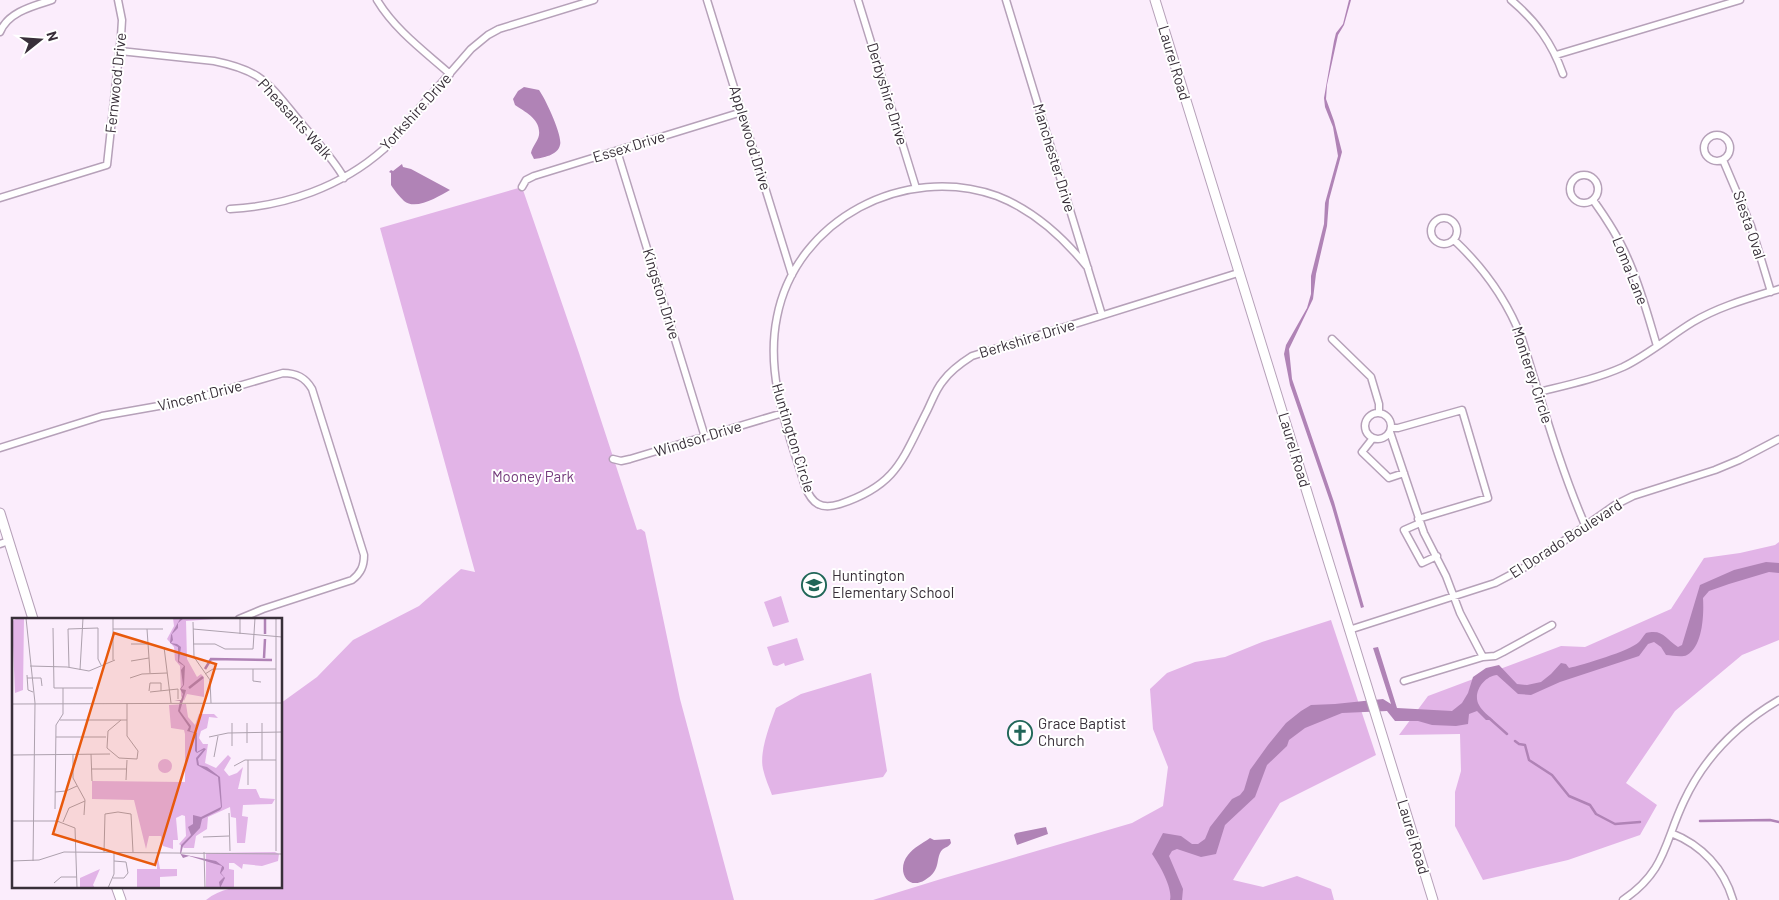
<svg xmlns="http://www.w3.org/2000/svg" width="1779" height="900" viewBox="0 0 1779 900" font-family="Barlow,sans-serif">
<rect width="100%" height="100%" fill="#fbedfc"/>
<path fill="#e2b4e7" d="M522 187 579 353 637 530 641 529 645 532 680 699 734 900H206C227 883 256 886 281 886V703L317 677 353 640 419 606 461 569 475 572 380 228Z
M1779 542V640L1742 655 1675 711 1626 783 1657 805 1640 835 1568 860 1483 880 1455 826V792L1461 771 1460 734 1399 735 1428 696 1561 646 1585 647 1671 609 1704 558 1740 553 1775 545Z
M781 596 789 622 773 627 764 602Z
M1331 620 1376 755 1280 803 1233 880 1263 887 1297 876 1331 889 1334 900H873L941 879 1132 823 1163 806 1168 767 1153 729 1150 689 1167 673 1195 662 1225 657 1262 642Z
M797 638 804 660 785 666 784 663 777 666 773 665 767 647Z
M871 673 887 771 883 777 772 795C769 787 765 778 763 769 759 752 770 724 776 708L801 694Z"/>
<path fill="#b083b6" d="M1349 0H1351L1344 25 1338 35 1327 85 1326 99 1334 121 1342 152 1329 200 1327 226 1316 274 1313 299 1289 349 1292 379 1334 502 1364 607 1361 608 1332 507 1290 385 1284 354 1286 345 1307 308 1311 294V276L1324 224 1325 203 1338 156 1333 127 1325 107 1324 98 1334 41 1336 33 1343 24Z
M524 87 539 90C545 98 563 136 560 145 558 155 543 158 534 159L531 153C532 147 538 141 539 135 541 119 525 112 515 105L513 99 518 91Z
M402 164 403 167 411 169 450 190C439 196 416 211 404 201 400 197 394 190 391 185V173L389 172 391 170 393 171Z
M1766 562 1779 563V573L1769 572 1729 584 1709 591 1703 598C1704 614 1703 646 1687 655 1681 658 1672 655 1666 655L1661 647 1654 642 1648 644 1639 656 1560 682 1531 695 1518 694 1497 675C1484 676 1472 693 1479 705 1482 711 1489 716 1493 720H1486L1477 711 1469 714 1468 724 1456 726 1432 725 1418 721H1395L1387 711 1342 713 1305 728 1289 740 1287 746 1267 765 1255 797 1225 825 1216 854 1201 857 1177 849 1172 851 1169 856 1183 889 1182 900H1170C1173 888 1159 864 1152 854L1163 833 1181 836 1192 844H1198L1205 839 1210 827 1232 799 1240 795 1244 790 1250 770 1268 745 1286 723 1301 711 1311 705 1335 704 1383 699 1391 704 1373 648 1378 647 1397 708 1452 711 1462 703 1468 693 1473 677 1486 668 1499 665 1517 684 1527 685 1541 682 1551 674 1561 663 1566 664 1569 668C1582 665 1630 651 1639 642 1641 640 1643 636 1646 633 1664 629 1665 639 1678 647L1682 645 1700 585 1734 570Z
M1046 827 1048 834 1017 845 1014 835 1016 833Z
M930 838 934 840 950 839 951 843C949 847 945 847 942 850 935 858 942 870 925 880 907 891 896 870 908 855 913 848 923 843 930 838Z"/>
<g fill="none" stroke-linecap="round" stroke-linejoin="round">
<path stroke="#b083b6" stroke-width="2.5" d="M1489 718 1507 734
M1515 741 1519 744 1525 745 1529 760 1552 775 1569 796 1590 805 1596 814 1615 824 1640 822
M1700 821 1770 820 1779 822"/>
<defs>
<path id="street" d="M377 0C395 30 424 51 450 74
M707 0 792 275
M858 0 916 188
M1006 0 1102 315
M1511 0C1536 21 1552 43 1563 74
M0 32C8 12 33 6 52 0
M120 51 214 61C229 64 244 68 257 76 275 88 288 108 302 124 316 141 333 158 344 178
M1556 55 1740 0
M1704 148a13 13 0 1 1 26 0a13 13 0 1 1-26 0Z
M617 151 705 437
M1723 160 1751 226 1771 292
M1570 189a14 14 0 1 1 28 0a14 14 0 1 1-28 0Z
M522 187 526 180 534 176 742 112
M0 198 107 165 121 36 122 20 118 0
M1593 200C1606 218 1618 236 1627 257 1640 285 1648 316 1657 346
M230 209C286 206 341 187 384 149L471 49 488 35 499 29 594 0
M1431 231a13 13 0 1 1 26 0a13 13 0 1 1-26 0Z
M1454 240C1485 269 1507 300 1522 339 1542 402 1559 465 1585 525
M1088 268C1064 238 1033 210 997 196 905 163 796 219 777 317 765 376 788 431 805 486 812 504 821 510 840 504 897 485 902 460 927 411 932 401 936 389 943 381 951 370 961 363 972 356L1238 273
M1332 339 1371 377 1379 404V413
M1539 392C1567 385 1596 379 1623 367 1648 355 1670 336 1693 322 1720 306 1750 298 1779 289
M1365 426a13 13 0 1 1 26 0a13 13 0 1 1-26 0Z
M1391 428H1398L1462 410 1488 498 1418 519
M1390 432 1424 533 1446 576 1460 613 1483 657 1404 681
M1373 438 1362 452 1389 478 1404 473
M0 448 102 416 187 401 283 373C296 373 305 377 312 389L364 555C364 566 361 573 352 580L263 609 239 619
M613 459 621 461 630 459 783 413
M1420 523 1404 530 1422 563 1437 556
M0 544 9 541
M1349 630 1495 583 1531 564 1615 505 1633 496 1715 470 1739 460 1779 439
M1483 657 1495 656 1503 652 1552 625
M1671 833C1702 845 1724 869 1733 900
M1623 900C1666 871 1664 843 1684 801 1704 758 1738 724 1779 700"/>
<path id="secondary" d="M1155 0 1433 900
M0 513 33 619
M116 886 121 900"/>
</defs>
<use href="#street" stroke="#b6a1b9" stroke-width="9"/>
<use href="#secondary" stroke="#b6a1b9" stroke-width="11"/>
<use href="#street" stroke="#fff" stroke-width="6"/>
<use href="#secondary" stroke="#fff" stroke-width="9"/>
</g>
<defs>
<symbol id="school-ring" viewBox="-11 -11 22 22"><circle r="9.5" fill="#fff" stroke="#206658" stroke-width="1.5"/><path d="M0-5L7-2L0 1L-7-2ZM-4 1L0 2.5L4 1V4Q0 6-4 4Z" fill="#206658"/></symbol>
<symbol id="church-ring" viewBox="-11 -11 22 22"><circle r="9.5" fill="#fff" stroke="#206658" stroke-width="1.5"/><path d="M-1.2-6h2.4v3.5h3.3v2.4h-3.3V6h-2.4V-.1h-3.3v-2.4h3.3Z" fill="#206658"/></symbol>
</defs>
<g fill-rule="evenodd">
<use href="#school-ring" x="800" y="571" width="28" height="28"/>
<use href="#church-ring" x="1006" y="719" width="28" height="28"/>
</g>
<g text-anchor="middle" stroke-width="4" stroke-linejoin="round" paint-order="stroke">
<g font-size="15" fill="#382f39" stroke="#fff">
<text transform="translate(1174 63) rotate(73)" y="5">Laurel Road</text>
<text transform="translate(116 83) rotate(-84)" y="5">Fernwood Drive</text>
<text transform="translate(887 94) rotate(73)" y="5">Derbyshire Drive</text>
<text transform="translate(416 112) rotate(-48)" y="5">Yorkshire Drive</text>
<text transform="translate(295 119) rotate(48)" y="5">Pheasants Walk</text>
<text transform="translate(750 138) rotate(73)" y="5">Applewood Drive</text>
<text transform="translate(629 147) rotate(-17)" y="5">Essex Drive</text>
<text transform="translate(1054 158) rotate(73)" y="5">Manchester Drive</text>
<text transform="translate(1749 225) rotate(71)" y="5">Siesta Oval</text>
<text transform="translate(1630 271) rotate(68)" y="5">Loma Lane</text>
<text transform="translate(661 294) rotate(73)" y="5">Kingston Drive</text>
<text transform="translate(1027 339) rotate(-17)" y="5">Berkshire Drive</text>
<text transform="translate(1532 375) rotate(72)" y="5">Monterey Circle</text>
<text transform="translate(200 396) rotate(-14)" y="5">Vincent Drive</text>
<text transform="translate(793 438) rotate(73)" y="5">Huntington Circle</text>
<text transform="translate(698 439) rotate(-17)" y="5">Windsor Drive</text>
<text transform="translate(1294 450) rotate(73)" y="5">Laurel Road</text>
<text transform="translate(1566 539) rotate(-33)" y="5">El Dorado Boulevard</text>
<text transform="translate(1413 837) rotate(73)" y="5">Laurel Road</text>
</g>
<g font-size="15" fill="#743b7c" stroke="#fff">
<text x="533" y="482">Mooney Park</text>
</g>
<g font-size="15" fill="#382f39" stroke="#fff" text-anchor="start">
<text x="832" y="581">Huntington<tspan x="832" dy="17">Elementary School</tspan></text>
<text x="1038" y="729">Grace Baptist<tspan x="1038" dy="17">Church</tspan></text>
</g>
</g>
<g transform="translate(12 618)">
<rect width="270" height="270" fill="#fbedfc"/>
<path d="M6 0H12L11 72 3 75 0 3ZM161 0H217L174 3 175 41 185 59 189 56 192 59V79L175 76 172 83 169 78 168 48 163 42 162 29 155 21 162 8ZM174 86 176 99 183 107 187 96H202L206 100 197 99 195 110 189 113 187 120 191 126H196L193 145 204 150 216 137 219 140 212 152 217 158 225 155 231 149 226 171H244L248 180 263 181 260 186 231 187 230 198 236 199 233 225H225L224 200 219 199 218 189 196 199 195 211 184 218 182 230H172L167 226 174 218 173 198 170 197 164 200 166 222H161V231L151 228 149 218H137L134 231 122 182 80 181V163L173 164V116L172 112 159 110 157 87ZM146 148a7 7 0 1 1 14 0a7 7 0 1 1-14 0ZM145 234 148 251H165V258L148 259V270H125V251H145ZM263 234 267 236 266 243 250 248 231 246 230 251 222 245H217V251L222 252V270H194V235ZM88 251 81 267 83 270H68V260Z" fill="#e2b4e7"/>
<path d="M172 0 166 5V10L160 16 161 22 159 25 165 26 169 29 167 43 173 48 172 67 169 71 174 72 168 93 179 108 178 113 185 115V134L192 130 194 131 186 141 187 147 195 149 208 159 210 189 208 192 190 201 188 210 171 228 169 236 204 243 212 249V251L209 255 213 260 208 270 207 264 212 259 208 255 210 248 177 238 171 240 168 235 169 227 179 217 176 209 181 206V197L189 199 209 189 206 159 185 147 184 140 191 132 185 135 183 133V115L175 113 177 109 166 93 168 83H162L169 82 171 76 168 71 171 67 169 52 172 48 166 44V29L158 25 159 17 168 1Z" fill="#b083b6"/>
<path fill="none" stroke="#b083b6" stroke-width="2.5" d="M253 0V16M252 40 253 21M193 51 199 41 260 42M177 70 191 59"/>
<path fill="none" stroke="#ada1ae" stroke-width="1" d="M14 0 23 85 21 243M228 0V16M264 0V233M181 4 182 39 198 62 199 85M41 10 42 70H81M101 11H151M135 11 138 55M181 11 270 19M119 26H135M181 26H203L213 31H241L243 0M152 29 159 85M101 42V0M119 43 137 40M18 48 55 49 77 53 103 42M57 49 56 11 86 10V41L89 47M241 51V63L249 64M68 52 71 0M193 56 201 51H264M15 57 16 72 21 74M15 60H29L30 68M118 60 130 56 155 55M137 73 138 65H149V73M138 74 166 71V81M0 86 270 85M48 102H115M109 102 96 113 95 130 107 140 125 141 126 133 115 118V85M235 105V125M250 105V142M44 119H94M197 119 216 115 270 114M220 128V105M61 136V160L73 182 72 197M79 136 80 163M0 137 98 136M202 139 206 118M236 142V167M222 148 233 142H264M79 151H115M114 162 115 142M43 174 54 173 65 168M43 191 44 107 51 96V70M217 195 218 233M0 203H45L63 210 65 270M51 204 57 190 73 183M191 219 217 218M92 234 93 196 106 194 119 196 121 234M192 234 193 270M0 243 27 242 52 234 270 236M101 260H112L116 255 114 244 102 243M42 265 49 259H65M96 270 102 256V234"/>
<path fill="#e8590c" fill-opacity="0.15" stroke="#e8590c" stroke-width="2.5" d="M102 15 204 46 143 247 41 216Z"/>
<rect width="270" height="270" fill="none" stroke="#382f39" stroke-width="2.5"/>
</g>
<g transform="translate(40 40) rotate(73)" stroke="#ffffff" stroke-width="4" paint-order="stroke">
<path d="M0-4L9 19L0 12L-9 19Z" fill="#382f39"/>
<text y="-8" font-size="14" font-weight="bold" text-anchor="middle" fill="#382f39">N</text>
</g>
</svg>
